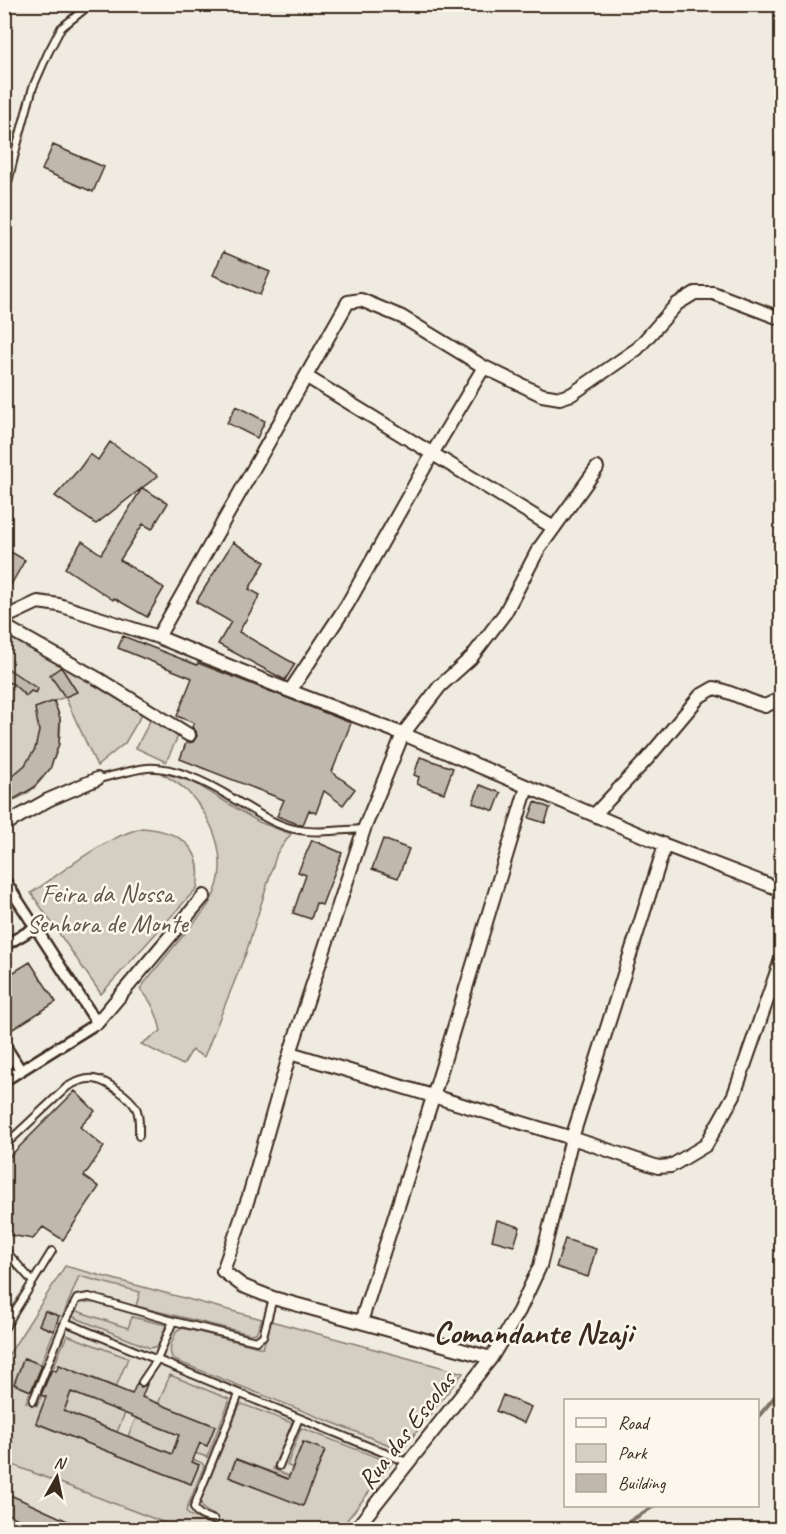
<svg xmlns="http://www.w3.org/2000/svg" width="786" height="1534" viewBox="0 0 786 1534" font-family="Caveat,sans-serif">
<rect width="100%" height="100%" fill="#f0ebe0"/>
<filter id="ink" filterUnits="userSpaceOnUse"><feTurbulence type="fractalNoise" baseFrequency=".0167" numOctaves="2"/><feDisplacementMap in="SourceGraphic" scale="12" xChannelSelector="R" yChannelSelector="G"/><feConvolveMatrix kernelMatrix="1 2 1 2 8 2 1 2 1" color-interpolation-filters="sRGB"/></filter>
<g filter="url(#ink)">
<path fill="#e2dcd1" d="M65 1266 463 1373 340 1529 5 1530 4 1362Z"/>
<path fill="#d5cec3" stroke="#887c70" stroke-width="1.5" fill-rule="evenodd" d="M5 634 54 660 142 714 125 743 97 766 65 697 54 701C56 707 59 713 60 719 64 753 41 796 5 802Z
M151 719 179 734 166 762 136 748Z
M157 771 193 782 259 822 291 834 277 853 246 953 204 1057 192 1050 183 1065 141 1044 161 1031C157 1014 152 1001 140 989 155 969 171 950 187 931 194 922 204 913 210 902 232 865 215 821 188 792 179 783 168 777 157 771Z
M142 828C180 831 205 847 197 888L101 994 31 893C66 870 101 839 142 828Z
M65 1266 262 1319 256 1333 250 1334 136 1306 140 1292 79 1276 63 1316H59L45 1311 39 1325 54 1331 26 1402 37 1406 67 1335 128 1358 116 1387 59 1365 36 1423 191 1484 199 1465 192 1462 193 1459 202 1463 204 1466 186 1511 189 1515 212 1525 216 1516C207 1512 199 1509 201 1499L239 1407 242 1404 292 1423 273 1469 289 1476 303 1505 325 1451 303 1442 292 1468 287 1465 301 1428 392 1463 340 1529H181L5 1462 4 1362ZM24 1358 38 1364 28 1390 14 1384ZM236 1459 279 1475 272 1494 229 1477Z
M74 1310 128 1328 132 1317 166 1325 158 1346 150 1348 71 1316Z
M271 1321 463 1373 402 1450 174 1360C166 1350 173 1340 177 1330L182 1328 263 1348Z
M170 1375 229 1399V1402L207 1457 195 1453 200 1443 207 1446 215 1426 158 1404Z
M71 1392 125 1413 117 1432 64 1411Z
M136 1418 179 1435 172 1454 128 1436Z"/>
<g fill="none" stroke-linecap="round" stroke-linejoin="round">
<path stroke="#7f7367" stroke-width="4" d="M758 1417 782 1388
M616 1530 654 1506"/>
</g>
<path fill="#c0b8ad" stroke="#3b2a1e" stroke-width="1.5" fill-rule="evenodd" d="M53 145 104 167 93 192 42 170Z
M223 252 270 272 260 295 213 275Z
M236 406 265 421 257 438 227 423Z
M110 442 158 476 142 488 168 503 152 529 143 524 120 560 164 588 147 617 114 598 113 600 65 568 82 541 101 554 142 488 96 524 55 496 80 468 90 454 98 460Z
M233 542 265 562 249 589 260 595 239 632 295 664 285 680 218 644 231 622 196 602Z
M4 548 25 560 4 597Z
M123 636 197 665 198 663 351 723 332 772 355 789 343 805 324 791 316 813 309 810 303 825H300L277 816 284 800 180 759 186 743 193 742 197 736 196 731 192 727 194 723 177 716 192 678 118 648Z
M4 666 38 689 36 693 31 691 26 696 13 684 4 681Z
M61 667 77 692 65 697 50 675Z
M54 701 60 718 59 744 50 769 33 788 4 805V779L11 777 25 765 35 749 39 731 35 708Z
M420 757 453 768 444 793 417 784 419 777 414 775Z
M480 785 501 793 494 811 473 803Z
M535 802 550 808 545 823 529 818Z
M383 839 409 849 398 878 372 869Z
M312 840 342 853 322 905 316 903 311 919 293 913 306 875 298 872Z
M30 962 56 1002 13 1029 4 1016V978Z
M75 1091 95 1111 80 1127 104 1147 84 1176 99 1187 63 1240 43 1227 33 1239 4 1234V1162Z
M497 1220 520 1227 514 1246 492 1240Z
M565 1239 596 1249 588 1277 556 1267Z
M45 1311 59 1316 54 1331 39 1325Z
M24 1358 42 1365 31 1391 14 1384Z
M59 1365 132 1394 137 1383 141 1387 147 1384 142 1397 215 1426 207 1446 200 1443 192 1462 199 1465 191 1484 36 1423 46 1397 41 1395 52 1369 56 1371ZM71 1392 179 1435 172 1454 64 1411Z
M503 1395 531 1407 524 1423 496 1411Z
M303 1442 325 1450 303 1506 229 1477 236 1459 288 1479Z
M4 1492 87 1530H42L20 1520 4 1512Z"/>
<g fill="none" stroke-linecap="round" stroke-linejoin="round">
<defs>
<path id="service" d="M4 199 16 149 33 87 48 53 61 28 91 4
M97 779C113 776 130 770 147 768 176 766 213 786 237 801 256 812 273 824 294 829 317 834 341 830 363 829
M4 1146 67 1087C74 1083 85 1078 94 1079 107 1081 129 1096 136 1108 140 1115 139 1128 139 1136
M4 1249 33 1282
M65 1322 409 1463
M4 1329 52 1251
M142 1382 157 1360 173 1321
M33 1401 65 1322 77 1299 89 1297 173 1321 256 1341 263 1336 273 1298
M279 1466 299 1418
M214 1520C206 1517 197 1516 194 1507L239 1394"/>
<path id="pedestrian" d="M4 879 97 1023 4 1081
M4 946 36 927
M4 1044 21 1071"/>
<path id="minor" d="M307 377 554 528
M4 618 38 602 59 605 158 637 290 691 403 734 665 845 782 890
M4 626 100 680 189 735
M158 637 348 302 361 300 402 317 484 367 542 395 560 398 572 394 637 349 677 304 695 293H713L782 319
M290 691 347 605 432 454 484 367
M595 814 647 759 700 696 714 688C732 692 747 701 765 706L782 698
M4 825 48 800 97 779
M97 1023 204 896
M290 1053 572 1138 658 1167 671 1166 706 1145 734 1095 782 957
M361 1322 433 1097 527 787
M491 1358 273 1298 243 1286 223 1271 249 1196 290 1053 364 829 403 734 440 686 471 658 505 613 538 550 597 468
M355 1530 491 1358 519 1311 540 1266 572 1138 665 845"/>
</defs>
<use href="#service" stroke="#3b2a1e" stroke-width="10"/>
<use href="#pedestrian" stroke="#3b2a1e" stroke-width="14"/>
<use href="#minor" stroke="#3b2a1e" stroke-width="16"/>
<use href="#service" stroke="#fbf7ec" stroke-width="6"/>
<use href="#pedestrian" stroke="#fbf7ec" stroke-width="9"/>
<use href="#minor" stroke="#fbf7ec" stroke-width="12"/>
</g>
</g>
<g text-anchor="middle" stroke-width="5" stroke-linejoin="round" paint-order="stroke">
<g font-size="26" fill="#625347" stroke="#fbf7ec">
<text x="107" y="902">Feira da Nossa<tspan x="107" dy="30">Senhora de Monte</tspan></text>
</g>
<g font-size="26" fill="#3b2a1e" stroke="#fbf7ec">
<text transform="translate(406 1430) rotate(-52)" y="9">Rua das Escolas</text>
</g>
<g font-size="32" font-weight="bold" fill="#3b2a1e" stroke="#fbf7ec">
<text x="533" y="1343">Comandante Nzaji</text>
</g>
</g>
<rect width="786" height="1534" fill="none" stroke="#fbf7ec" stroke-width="24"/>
<rect x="12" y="12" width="762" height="1510" fill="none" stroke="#3b2a1e" stroke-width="2" filter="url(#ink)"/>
<rect x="564" y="1399" width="195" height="108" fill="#fbf7ec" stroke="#aea59a" stroke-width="1.5"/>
<rect x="576" y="1418" width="30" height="9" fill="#fbf7ec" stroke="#aea59a" stroke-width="1.5"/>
<text x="618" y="1429" font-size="18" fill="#3b2a1e">Road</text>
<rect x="576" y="1444" width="30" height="18" fill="#d5cec3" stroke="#aea59a" stroke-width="1.5"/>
<text x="618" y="1459" font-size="18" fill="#3b2a1e">Park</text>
<rect x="576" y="1474" width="30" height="18" fill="#c0b8ad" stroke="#aea59a" stroke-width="1.5"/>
<text x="618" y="1489" font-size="18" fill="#3b2a1e">Building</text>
<g transform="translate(57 1477) rotate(9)" stroke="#fbf7ec" stroke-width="4.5" paint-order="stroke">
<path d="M0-4.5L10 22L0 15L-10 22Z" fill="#3b2a1e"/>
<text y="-9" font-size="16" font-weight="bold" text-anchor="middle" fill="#3b2a1e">N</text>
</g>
</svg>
